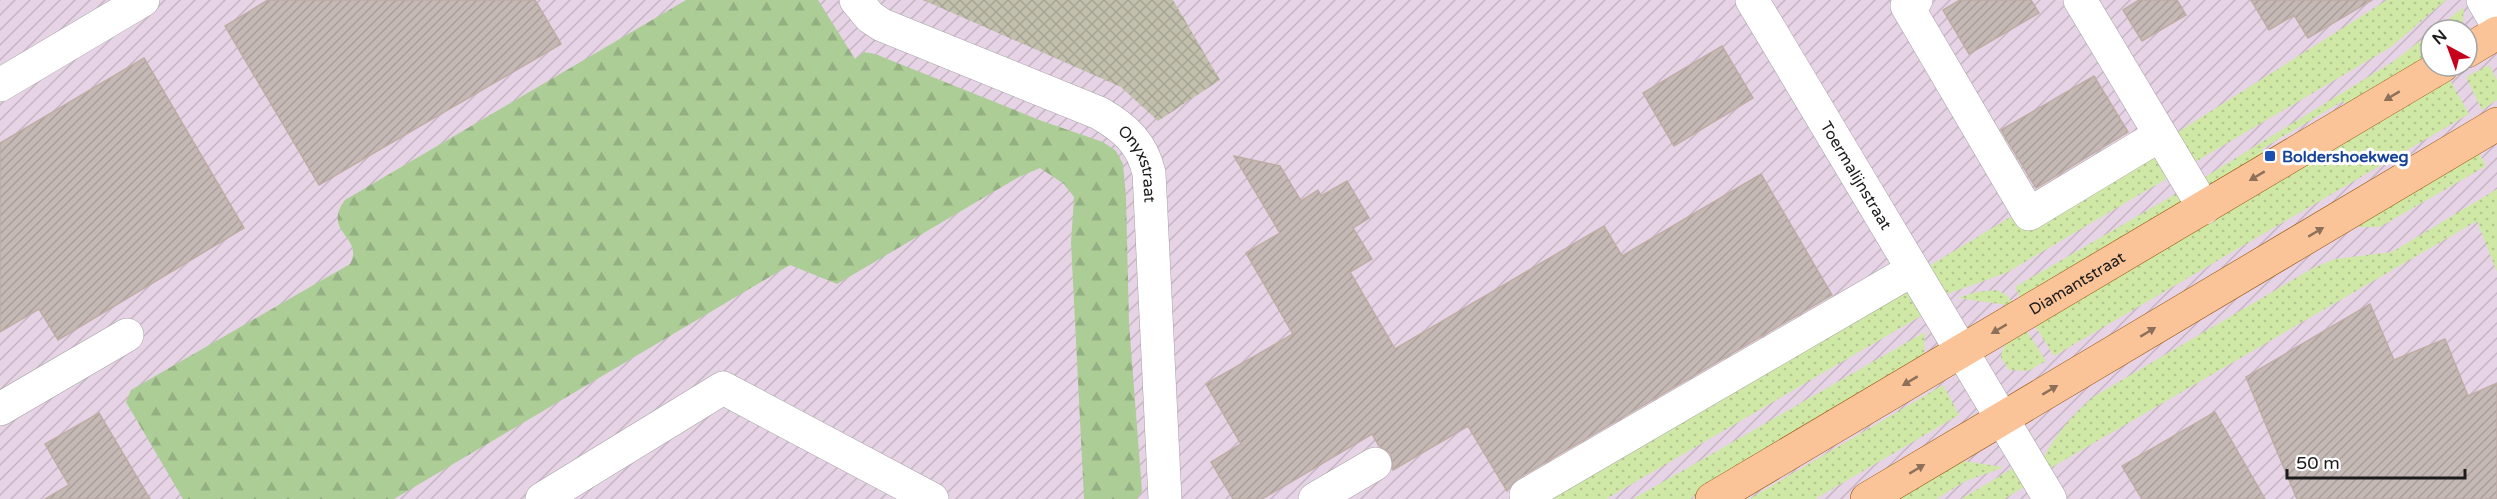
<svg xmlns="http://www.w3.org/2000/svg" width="2497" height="499" viewBox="0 0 2497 499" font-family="'Varela Round',sans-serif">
<defs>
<pattern id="industrial-furrows" width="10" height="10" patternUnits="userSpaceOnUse" patternTransform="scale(1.5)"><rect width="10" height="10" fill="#e7d3e6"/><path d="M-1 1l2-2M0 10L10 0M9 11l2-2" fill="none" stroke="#c6b5c5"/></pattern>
<pattern id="construction-cross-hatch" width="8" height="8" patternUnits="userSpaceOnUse" patternTransform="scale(1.5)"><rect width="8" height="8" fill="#c2bfad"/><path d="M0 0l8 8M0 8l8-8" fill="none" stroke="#a6a494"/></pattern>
<pattern id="grass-dots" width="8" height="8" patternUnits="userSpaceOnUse" patternTransform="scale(1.5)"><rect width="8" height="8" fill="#d0e8a6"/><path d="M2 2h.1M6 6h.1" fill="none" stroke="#b2c68e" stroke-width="1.8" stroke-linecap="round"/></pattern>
<pattern id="forest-firs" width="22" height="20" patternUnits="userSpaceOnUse" patternTransform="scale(1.5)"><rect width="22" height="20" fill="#adcd96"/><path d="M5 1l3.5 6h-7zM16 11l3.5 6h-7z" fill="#94af81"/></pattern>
<pattern id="building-hatch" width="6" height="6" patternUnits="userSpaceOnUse" patternTransform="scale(1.5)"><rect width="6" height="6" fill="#c5b9b5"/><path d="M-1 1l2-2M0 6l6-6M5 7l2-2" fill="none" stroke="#a99e9b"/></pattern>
</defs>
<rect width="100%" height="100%" fill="#ede8e1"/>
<path fill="url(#industrial-furrows)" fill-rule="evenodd" d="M0 0H2497V499H0ZM2431 30H2467V66H2431Z"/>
<path fill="url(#construction-cross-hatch)" d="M923 0H1173L1220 80 1158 121 1121 87Z"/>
<path fill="url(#grass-dots)" d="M2387 0H2446L2391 47 2006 273 1947 294 1929 266 2014 215 2029 226Z
M2464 7 2462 30H2440L2438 27Z
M2429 34 2431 57 2349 110 2343 101 2262 149 2268 159 2027 299 2020 297 2015 287 2205 177 2394 61Z
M2489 65 2497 80V100L2482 110 2466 77Z
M2450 80 2469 114 2054 356 2035 326Z
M2474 144 2486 166 2380 227H2333Z
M2497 189V272L2477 221 2047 470 2042 461C2054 436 2072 415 2093 397L2313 268 2335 259 2392 252Z
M1997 290 2008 296 2014 306 1958 298 1976 292Z
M1906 291 1921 316 1606 499H1549Z
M2027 331 2046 361 2028 371 2009 370 2001 358C2002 342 2013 338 2027 331Z
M1925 332 1924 363 1690 499H1633Z
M1943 385 1959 415 1815 499H1749Z
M1948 459 2004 467 1966 481 1936 499H1878Z
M2015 467 2029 484 2004 499H1961Z"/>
<path fill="url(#forest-firs)" d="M686 0H818L855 59 864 52 875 54 1042 121 1103 142 1116 151 1123 164 1126 197 1129 323 1142 491 1137 499H1084L1071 243 1074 197 1064 184 1040 168 1019 177 837 284 790 265 394 499H183L126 402 131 390 350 264C365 237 321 232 345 200Z"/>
<path fill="url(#building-hatch)" stroke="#bfaca4" stroke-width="1.5" d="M268 0H535L561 44 319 185 225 26Z
M1960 0H2031L2039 13 1969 54 1943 10Z
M2139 0H2177L2186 15 2142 41 2123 10Z
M2251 0H2372L2308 38 2294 15 2269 30Z
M1722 46 1753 98 1674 146 1643 93Z
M144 58 244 228 58 340 39 309 0 332V143Z
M2094 76 2128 132 2036 188 2001 130Z
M1234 156 1280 166 1301 201 1318 190 1321 196 1347 181 1369 218 1353 228 1372 259 1350 272 1395 349 1604 226 1622 256 1761 174 1832 295 1517 479 1507 491 1468 426 1393 470 1391 454 1379 446 1372 434 1262 499H1233L1211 462 1241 444 1206 384 1293 334 1246 253 1280 233Z
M2370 304 2394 360 2445 339 2468 396 2497 383V499H2297L2246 377Z
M2215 412 2265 499H2142L2122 466Z
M99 413 150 499H45L69 485 45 444Z"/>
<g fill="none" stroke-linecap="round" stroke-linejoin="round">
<defs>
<g id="minor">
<path id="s1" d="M856 0 870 17 882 25 1099 113C1125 128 1142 143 1149 173L1165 499"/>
<path id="s2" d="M1752 0 2050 499"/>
<path d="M1916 0 1907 6 2029 214 2160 135"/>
<path d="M2080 0 2204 208"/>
<path d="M2483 0 2497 24"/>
<path d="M0 85 143 0"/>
<path d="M0 409 127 335"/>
<path d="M1526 495 1912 270"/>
<path d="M542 499 723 388 932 499"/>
<path d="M1315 499 1375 464"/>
</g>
<g id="major">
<path d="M2467 51 2497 33"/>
<path id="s3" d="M1712 499 2442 66"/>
<path d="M1867 499 2497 124"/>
</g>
</defs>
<use href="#minor" stroke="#a3a3a3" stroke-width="34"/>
<use href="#major" stroke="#944f00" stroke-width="34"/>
<use href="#minor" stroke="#fff" stroke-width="33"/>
<use href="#major" stroke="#fbc398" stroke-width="33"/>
</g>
<defs><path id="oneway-solid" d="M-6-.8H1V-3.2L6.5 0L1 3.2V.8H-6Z" transform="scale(1.5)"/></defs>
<g fill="#8c705a">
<use href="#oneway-solid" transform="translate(2392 96) rotate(149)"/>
<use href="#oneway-solid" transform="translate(2257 176) rotate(149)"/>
<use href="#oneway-solid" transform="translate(2316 232) rotate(-31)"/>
<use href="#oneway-solid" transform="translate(1999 329) rotate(149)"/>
<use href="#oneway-solid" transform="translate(2148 332) rotate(-31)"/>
<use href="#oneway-solid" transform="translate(1910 381) rotate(149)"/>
<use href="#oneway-solid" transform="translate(2050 390) rotate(-31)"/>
<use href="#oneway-solid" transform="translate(1917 469) rotate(-31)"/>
</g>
<rect fill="#1a4fb4" stroke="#fff" stroke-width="2" x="2264" y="150" width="12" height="12" rx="3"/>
<g text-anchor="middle" stroke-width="6" stroke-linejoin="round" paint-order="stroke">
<g font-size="16" font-weight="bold" fill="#164399" stroke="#fff" text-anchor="start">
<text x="2282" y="162">Boldershoekweg</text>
</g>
<g font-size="16" fill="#1c1c1c" stroke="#fff">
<text dy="6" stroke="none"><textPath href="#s1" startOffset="339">Onyxstraat</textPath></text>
<text dy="6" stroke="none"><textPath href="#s2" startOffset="204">Toermalijnstraat</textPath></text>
<text dy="6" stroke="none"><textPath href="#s3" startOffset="424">Diamantstraat</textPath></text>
</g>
</g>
<g transform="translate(2449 48) rotate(319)"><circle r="28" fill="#ffffff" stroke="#a4a4a4" stroke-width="1.5"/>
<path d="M0-4.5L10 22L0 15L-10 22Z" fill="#c7001b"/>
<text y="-9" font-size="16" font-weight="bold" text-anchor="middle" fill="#1c1c1c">N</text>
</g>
<path d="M2287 469v9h178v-9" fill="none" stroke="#1c1c1c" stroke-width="3"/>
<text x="2296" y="469" font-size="18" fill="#1c1c1c" stroke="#ffffff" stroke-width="4.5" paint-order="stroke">50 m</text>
</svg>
